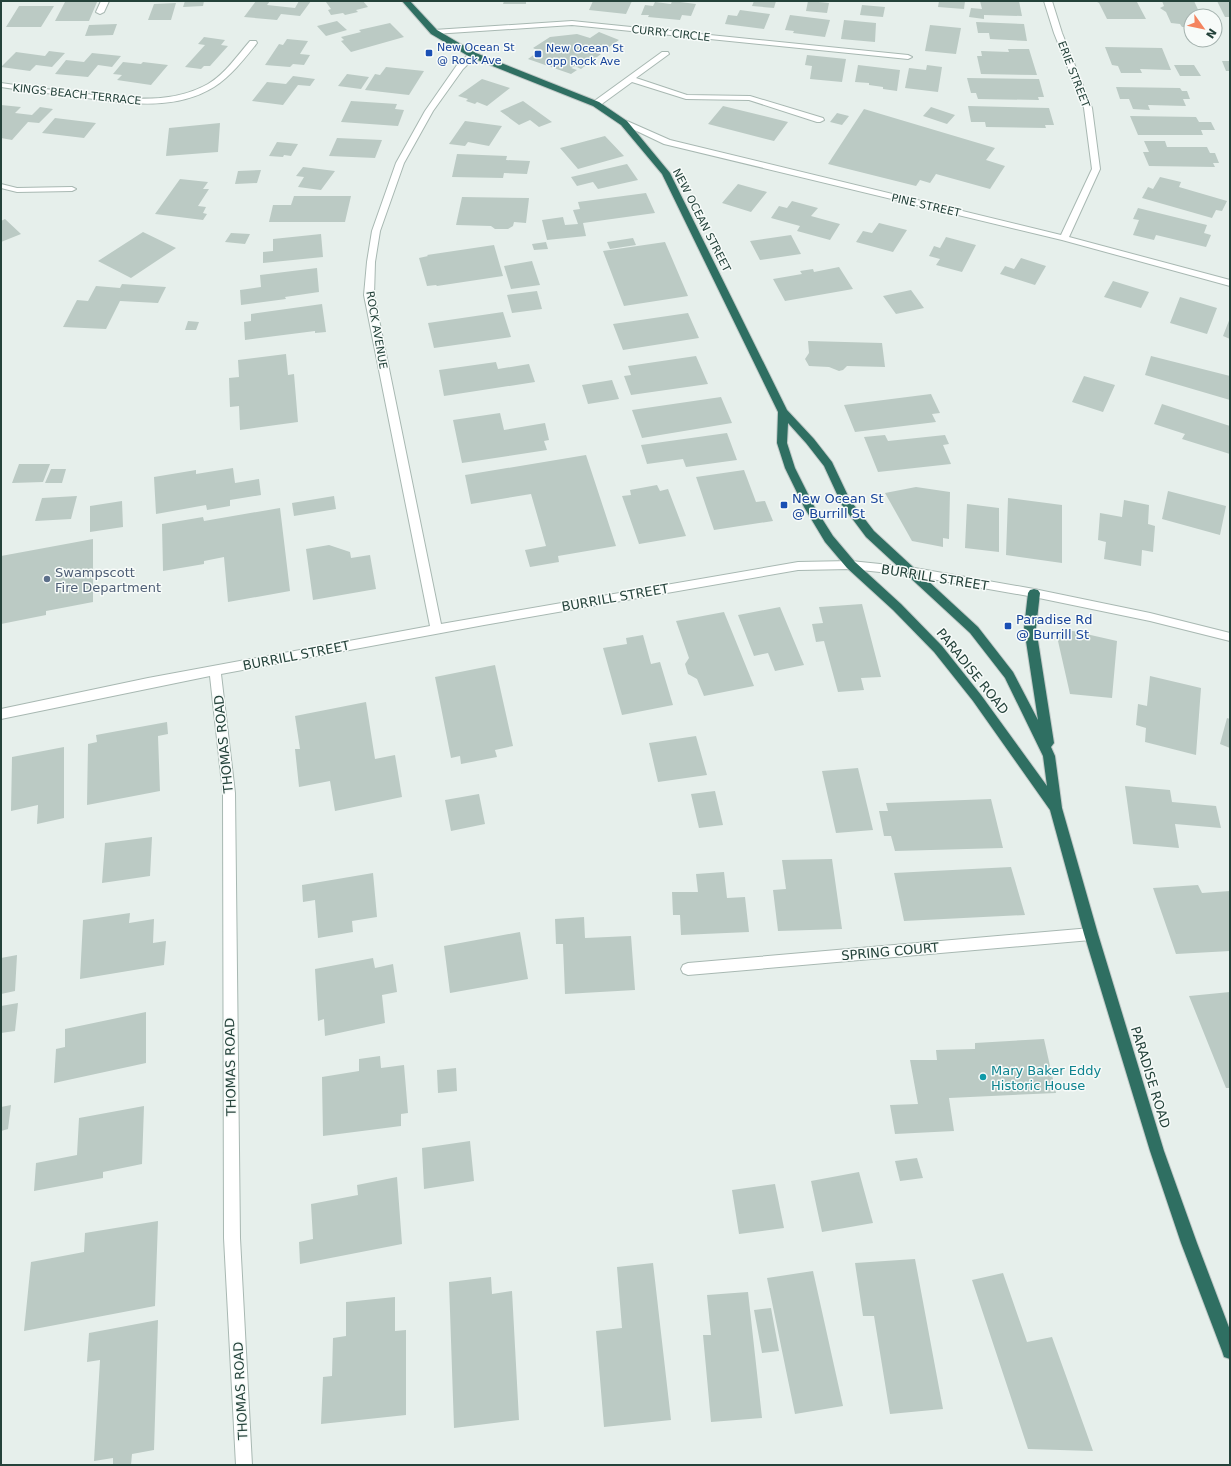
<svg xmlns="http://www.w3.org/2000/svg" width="1231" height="1466" viewBox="0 0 1231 1466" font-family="'DejaVu Sans',sans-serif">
<rect width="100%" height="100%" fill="#e6efeb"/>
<path fill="#bbcac4" d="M185 1H204L203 6 183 7Z
M256 1H270L267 5 295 8 299 1H311L300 16 281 14 277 20 244 17Z
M332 1H363L368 7 356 10 358 12 345 15 343 13 331 15 328 10 331 9 326 2Z
M504 1H526V4H503Z
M593 1 600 2 632 1 626 14 589 10Z
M672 1 696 4 691 16 682 15 680 20 648 17 649 15H641L645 5 653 6 655 2 671 4Z
M754 1H776L774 8 752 6Z
M808 1 829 3 827 13 806 11Z
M939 1H965L964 9 938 7Z
M980 1H1019L1022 16 984 15V19L969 17 971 8 982 9Z
M1095 1 1137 2 1146 19H1107L1099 3Z
M1162 1H1194L1201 16H1191V27H1182L1180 24 1171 23 1166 12 1160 8 1164 6Z
M1217 1H1230V17H1225Z
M65 2H97L89 21H55Z
M176 3 171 20H148L154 4Z
M862 5 885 7 883 17 860 15Z
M19 6H54L41 27H6Z
M740 10 770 14 764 29 725 24 728 15 737 16Z
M790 15 830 20 825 37 793 33 794 31 785 30Z
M844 20 876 23 875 42 841 39Z
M337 21 347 30 326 36 317 26Z
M976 22 1024 24 1027 41 990 39 989 33H978Z
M390 23 404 37 351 52 341 41 344 40 341 37 361 32 359 30Z
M117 24 113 35 85 36 89 25Z
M930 25 961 28 956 54 925 51Z
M599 32 619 40 605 50 600 48 595 52 601 54 581 69 575 66 571 68 577 70 571 74 528 59 539 51 533 48 550 37 577 34 590 38Z
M204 37 225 40 221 45 228 46 210 66H204L201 69 185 67 205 45 198 44Z
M287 39 308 41 300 54 310 55 304 65 293 64 290 67 265 65 279 44 283 45Z
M1105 47 1162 48 1171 70 1140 69 1142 73H1121L1118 66 1112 65Z
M1008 49H1029L1037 75 981 74 977 56H982L981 51 1009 52Z
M49 51 65 53 52 67 36 65 30 71 1 67 16 52 45 56Z
M92 53 121 56 112 67 98 65 88 77 55 74 66 60 84 62Z
M807 55 846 59 842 82 810 79 812 66 805 65Z
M1222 61H1230V71H1226Z
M123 62 141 64 143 62 168 65 151 85 117 80 122 75 113 74Z
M858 65 900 70 897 91 883 89V87L869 85V83L855 82Z
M927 65 942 67 938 92 905 88 909 68 926 70Z
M1174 65H1194L1201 76H1180Z
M386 67 424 71 409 95 365 90 375 74 380 75Z
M347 74 369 77 361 89 338 86Z
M293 76 315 79 310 86 298 85 283 105 252 101 267 82 286 84Z
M967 78 1039 79 1044 97H1038L1039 100 978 99 976 93H971Z
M482 79 510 88 487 106 477 102 475 104 466 101 468 99 458 96Z
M1116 87 1180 88 1182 91H1187L1190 99H1183L1186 106 1148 105 1150 110 1133 109 1129 99H1120Z
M351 101 397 104 395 109 404 110 398 126 341 122Z
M523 101 552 122 539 127 530 120 519 125 500 111Z
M1 105 21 107 15 113 32 115 40 107 53 109 39 123 28 122 12 140 1 138Z
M723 106 788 122 774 141 708 124Z
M968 106 1049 108 1054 125H1045L1046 128 986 127 985 122H971Z
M931 107 955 115 947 124 923 116Z
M864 109 995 148 986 160 1005 166 990 189 936 174 930 183 920 180 916 186 828 164Z
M837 113 849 116 842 125 830 122Z
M1130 116 1196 117 1199 122H1211L1215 130H1201L1203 135H1138Z
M55 118 96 123 84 138 42 133Z
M465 121 502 126 489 146 468 142 465 146 449 144Z
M220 123 218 152 166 156 169 128Z
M605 136 624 156 578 169 560 148Z
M337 138 382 140 375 158 329 156Z
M1144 141H1165L1167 147H1207L1210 153H1215L1219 163H1213L1215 167 1149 166 1143 152H1149Z
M277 142 298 144 291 156 284 155 283 157 269 156Z
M457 154 507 156 506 160 530 161 527 174 504 173 503 178 452 177Z
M627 164 638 180 598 189 593 182 577 186 571 177Z
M303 167 335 171 321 190 298 187 304 177 296 176Z
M261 170 257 183 235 184 238 171Z
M1160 177 1181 182 1179 187 1227 201 1222 211 1216 210 1212 218 1142 198 1148 187 1153 189Z
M180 179 208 182 203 189H209L198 206 206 207 203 213 207 214 203 220 155 214Z
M738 184 767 192 751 212 722 203Z
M646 193 655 213 583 223 586 236 547 240 542 220 563 217 565 225 578 224 573 210 580 209 578 202Z
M294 196H351L345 222H269L273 205H291Z
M462 197 529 198 526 223 514 222 513 226 508 229H495L491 226 456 225Z
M792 201 818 208 811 216 840 224 830 240 797 231 800 226 771 218 779 206 787 208Z
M1138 208 1207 225 1204 233 1211 235 1206 247 1156 235 1154 240 1133 235 1139 220 1133 219Z
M5 219 21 234 1 242V221Z
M879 223 907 230 893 252 856 242 863 231 872 233Z
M143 232 176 248 131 278 98 261Z
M231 233 250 234 245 244 225 242Z
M321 234 323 257 263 263V252L273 251V239Z
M791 235 801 254 760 260 750 241Z
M946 237 976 245 962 272 936 265 940 259 929 256 934 246 940 248Z
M633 238 636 245 610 249 607 242Z
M546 242 548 249 534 250 532 244Z
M665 242 688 296 624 306 603 251Z
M494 245 503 276 437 286 436 285 427 286 419 258 428 256 427 255Z
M1021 258 1046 266 1035 285 1000 274 1005 266 1014 269Z
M532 261 540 285 511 289 504 266Z
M839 267 853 289 785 301 773 279 802 274 800 271 813 269 814 272Z
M317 268 319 292 285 297 286 299 241 305 240 290 261 287 260 275Z
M1113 281 1149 292 1141 308 1104 297Z
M122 284 166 287 158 303 120 301 106 329 63 327 77 300 88 301 96 286 120 288Z
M911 290 924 308 896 314 883 296Z
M537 291 542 309 512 313 507 295Z
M1180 297 1217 308 1207 334 1170 323Z
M322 304 326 332 315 333V331L245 340 244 322 251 321V314Z
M503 312 511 337 434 348 428 323Z
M688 313 699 338 623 350 613 324Z
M1230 318V339L1223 336Z
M188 321 199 322 196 330H185Z
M808 341 882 343 885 367 847 366 843 370 839 371 829 367 809 366 805 359 809 353Z
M286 354 288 375 294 374 298 422 240 430 239 406 230 407 229 378 239 377 238 360Z
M696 356 708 384 631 395 624 376 631 375 628 366Z
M1151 356 1230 376V400L1145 375Z
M496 362 498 369 529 364 535 382 444 396 439 370Z
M1084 376 1115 385 1103 412 1072 402Z
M612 380 619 399 588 404 582 385Z
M931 394 940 413 932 414 936 422 855 432 844 405Z
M721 397 732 423 642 438 632 410Z
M1162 404 1230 426V454L1182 439 1185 434 1154 424Z
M500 413 504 430 545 423 549 440 544 441 547 450 462 463 453 420Z
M727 433 737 460 686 467 683 459 647 464 641 445Z
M885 435 888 441 945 435 949 444 943 445 951 464 878 472 864 437Z
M586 455 616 546 558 556 559 562 530 567 525 550 546 546 531 494 471 504 465 475Z
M19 464H50L43 482 12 483Z
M233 468 235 483 259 479 261 495 230 500V506L207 510 206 505 156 514 154 477 196 470V474Z
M51 469H66L62 483H45Z
M744 470 756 502 765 501 773 521 714 530 696 477Z
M657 485 660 491 668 489 686 536 639 544 622 496 631 495 630 490Z
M916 487 950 492 949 539 943 538V547L912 541 885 493Z
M1168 491 1226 506 1220 535 1162 519Z
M77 496 71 519 35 521 42 498Z
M334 496 336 509 294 516 292 503Z
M1008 498 1062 505V563L1006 555Z
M1124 500 1149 505 1148 524 1155 526 1153 552 1142 550 1141 566 1104 559 1106 542 1098 540 1100 513 1122 517Z
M122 501 123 527 90 532V506Z
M967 504 999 508V552L965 548Z
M280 508 290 591 228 602 224 557 204 561V564L163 571 162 524 203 517 204 521Z
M93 539V602L46 611V615L1 624V556Z
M329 545 350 552 351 558 370 555 376 589 313 600 306 549Z
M862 604 881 677 861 678 864 690 838 692 824 641 816 642 812 624 823 623 819 607Z
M780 607 804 665 775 671 768 653 754 656 738 615Z
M724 612 754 686 704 696 697 679 688 674 685 664 689 658 676 621Z
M1073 631 1117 641 1112 698 1070 694 1058 641 1059 637 1064 632Z
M643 635 651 664 660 662 673 705 622 715 603 648 627 644 626 638Z
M495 665 513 746 495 750 497 757 461 764 460 756 451 758 435 677Z
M1150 676 1201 688 1196 755 1145 742 1146 728 1136 725 1138 704 1147 706Z
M366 702 375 759 395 755 402 797 335 811 330 781 299 787 295 749H300L295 716Z
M1227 718 1230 719V748L1220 744Z
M167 722 168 734 158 736 160 791 87 805 88 744 97 742 96 735Z
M696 736 707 775 658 782 649 743Z
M64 747V818L37 824 38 805 11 811 12 757Z
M858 768 873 830 836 833 822 771Z
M1125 786 1170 790 1172 802 1216 806 1221 828 1175 824 1179 848 1133 844Z
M715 791 723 825 699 828 691 794Z
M479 794 485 824 451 831 445 800Z
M991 799 1003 848 895 851 891 836H884L879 811H888L886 803Z
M152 837 150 876 102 883 105 843Z
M832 859 842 929 778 931 773 890 786 889 782 860Z
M1011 867 1025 915 904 921 894 873Z
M724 872 727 898 745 897 749 932 681 935 680 915H673L672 892H698L696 874Z
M373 873 377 917 352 921 353 932 318 938 315 900 303 902 302 885Z
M1198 885 1202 893 1230 891V951L1176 954 1153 888Z
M130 913 129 923 154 919 153 943 166 941 164 965 80 979 83 920Z
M584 917 585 938 631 936 635 990 565 994 563 944H556L555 919Z
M520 932 528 979 450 993 444 946Z
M17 955 15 991 1 994V958Z
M373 958 375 968 393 964 397 992 382 995 385 1023 325 1036 324 1019 318 1021 315 969Z
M1230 992V1088H1226L1189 996Z
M18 1003 15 1031 1 1033V1006Z
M146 1012V1063L54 1083 56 1049 65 1047V1029Z
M1044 1039 1056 1093 949 1098 954 1131 895 1134 890 1105 918 1104 910 1060H937L936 1050 975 1049V1043Z
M380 1056 381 1068 404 1065 408 1113 401 1114V1126L323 1136 322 1077 359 1071V1059Z
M456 1068 457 1091 438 1093 437 1070Z
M11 1105 8 1129 1 1131V1107Z
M144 1106 142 1164 103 1172V1178L34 1191 36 1163 77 1155 79 1118Z
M470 1141 474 1181 424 1189 422 1148Z
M917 1158 923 1178 900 1181 895 1161Z
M859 1172 873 1223 822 1232 811 1181Z
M397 1177 402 1244 300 1264 299 1242 313 1239 311 1204 358 1195 357 1185Z
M775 1184 784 1228 739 1234 732 1190Z
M158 1221 155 1306 24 1331 31 1262 84 1252 85 1233Z
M915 1259 943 1409 890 1414 874 1316H863L855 1263Z
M653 1263 671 1420 604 1427 596 1331 622 1328 617 1267Z
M813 1271 843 1406 795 1414 767 1278Z
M1003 1273 1027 1342 1052 1337 1093 1451 1028 1449 972 1280Z
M491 1277 492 1294 512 1291 519 1420 454 1428 449 1282Z
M748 1292 762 1418 711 1422 703 1335H711L707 1295Z
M395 1297V1331L406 1330V1415L321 1424 323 1377 332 1376 333 1338 346 1336V1302Z
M771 1308 779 1351 762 1353 754 1310Z
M158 1320 154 1450 132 1454 131 1465H113V1458L94 1461 100 1360 87 1362 89 1333Z"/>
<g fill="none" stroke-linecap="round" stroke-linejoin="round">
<defs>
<path id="minor" d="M101 1H109L104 12 100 14 96 12Z
M1044 1H1052L1062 33 1092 108 1100 169 1069 237 1230 280V286L1062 240 664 144 620 123 621 121H627L670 140 1061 235 1092 169 1084 108 1054 33Z
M572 21 908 55 912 57 908 59 572 25 434 34 430 32 434 30Z
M250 41H256L257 43C245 58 231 76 214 87 174 112 124 103 80 97 54 94 27 91 1 87V83C27 87 53 90 79 93 122 98 169 106 208 84 225 74 237 56 250 41Z
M662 52H668L669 54 636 78 687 95 750 96 823 118 824 120 820 122H817L749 100 686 99 632 82 599 106H593V102Z
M470 53H476L477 55 463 69 433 111 404 163 380 231 375 262 374 295 441 624 798 562 851 561 909 567 1034 589 1150 613 1230 633V641L1150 621 1034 597 909 575 851 569 798 570 484 625 221 674 235 793 240 1238 252 1465H236L224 1238 223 793 210 676 1 719V709L148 678 430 626 364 295 367 262 372 231 396 163 425 111 457 65Z
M1 184 17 188 72 187 76 189 72 191 17 192 1 188Z
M1091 928 1096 930 1098 934 1096 938 1091 940 688 975 683 973 681 969 683 965 688 963Z"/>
<path id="highway" d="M402 1H410L437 30 476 53 599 102 627 121 670 173 787 410 814 439 832 462 850 500 874 531 978 627 1013 672 1038 720 1024 628 1028 593 1030 590 1034 589 1038 590 1040 593 1036 628 1054 743 1051 747 1055 756 1062 808 1098 934 1164 1151 1197 1243 1230 1330V1359L1224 1357 1222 1351 1181 1243 1150 1151 1084 934 1050 810 973 701 934 652 893 610 847 568 825 542 804 507 785 468 777 443 778 412 662 174 621 125 593 106 470 57 431 34ZM788 423 806 443 824 466 842 505 866 537 970 633 1005 678 1043 756 1047 786 981 695 942 646 901 604 855 562 833 536 814 506 795 468 787 443Z"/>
</defs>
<use href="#minor" stroke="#a8b8b2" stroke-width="2"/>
<use href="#highway" stroke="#c2cac8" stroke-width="2"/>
<use href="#minor" fill="#fff" fill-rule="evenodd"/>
<use href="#highway" fill="#2f6f62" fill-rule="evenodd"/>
</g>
<g fill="#1a4fb4" stroke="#f7fbf9" stroke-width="1.5">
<rect x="425" y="49" width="8" height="8" rx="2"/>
<rect x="534" y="50" width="8" height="8" rx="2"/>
<rect x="780" y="501" width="8" height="8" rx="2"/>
<rect x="1004" y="622" width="8" height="8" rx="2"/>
</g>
<circle fill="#5c6f8a" stroke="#f7fbf9" stroke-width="1.5" cx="47" cy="579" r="4"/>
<circle fill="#0f9aa8" stroke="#f7fbf9" stroke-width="1.5" cx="983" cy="1077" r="4"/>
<g text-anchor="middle" stroke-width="3" stroke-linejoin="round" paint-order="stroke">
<g font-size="11" fill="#24423a" stroke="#f7fbf9">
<text transform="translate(671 33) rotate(6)" y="4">CURRY CIRCLE</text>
<text transform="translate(1074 74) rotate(69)" y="4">ERIE STREET</text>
<text transform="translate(77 94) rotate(6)" y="4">KINGS BEACH TERRACE</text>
<text transform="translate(926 205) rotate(13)" y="4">PINE STREET</text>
<text transform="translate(702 220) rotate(63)" y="4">NEW OCEAN STREET</text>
<text transform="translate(377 330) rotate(80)" y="4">ROCK AVENUE</text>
</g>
<g font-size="11" fill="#164399" stroke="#f7fbf9" text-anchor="start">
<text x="437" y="51">New Ocean St<tspan x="437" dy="13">@ Rock Ave</tspan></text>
<text x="546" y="52">New Ocean St<tspan x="546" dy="13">opp Rock Ave</tspan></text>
</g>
<g font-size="13" fill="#164399" stroke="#f7fbf9" text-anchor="start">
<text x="792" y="503">New Ocean St<tspan x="792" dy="15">@ Burrill St</tspan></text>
<text x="1016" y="624">Paradise Rd<tspan x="1016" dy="15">@ Burrill St</tspan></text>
</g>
<g font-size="13" fill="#4e5e75" stroke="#f7fbf9" text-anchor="start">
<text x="55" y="577">Swampscott<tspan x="55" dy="15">Fire Department</tspan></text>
</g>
<g font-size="13" fill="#24423a" stroke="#f7fbf9">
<text transform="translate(935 577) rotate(9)" y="5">BURRILL STREET</text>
<text transform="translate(615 597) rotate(-10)" y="5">BURRILL STREET</text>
<text transform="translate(296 655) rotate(-11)" y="5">BURRILL STREET</text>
<text transform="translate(973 671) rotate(51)" y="5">PARADISE ROAD</text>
<text transform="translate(223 744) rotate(-96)" y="5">THOMAS ROAD</text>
<text transform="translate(890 951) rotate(-5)" y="5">SPRING COURT</text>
<text transform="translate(230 1067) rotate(-91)" y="5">THOMAS ROAD</text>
<text transform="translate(1151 1077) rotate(73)" y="5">PARADISE ROAD</text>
<text transform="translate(240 1391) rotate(-93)" y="5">THOMAS ROAD</text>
</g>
<g font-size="13" fill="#0d838f" stroke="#f7fbf9" text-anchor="start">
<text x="991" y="1075">Mary Baker Eddy<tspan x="991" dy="15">Historic House</tspan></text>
</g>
</g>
<rect width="1231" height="1466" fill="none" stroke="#24423a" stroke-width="4"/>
<g transform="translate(1203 28) rotate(123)"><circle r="19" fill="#f7fbf9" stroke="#a3b1ad"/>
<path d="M0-3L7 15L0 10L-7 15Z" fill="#f4845f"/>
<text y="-6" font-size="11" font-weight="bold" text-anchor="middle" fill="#24423a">N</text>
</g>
</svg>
